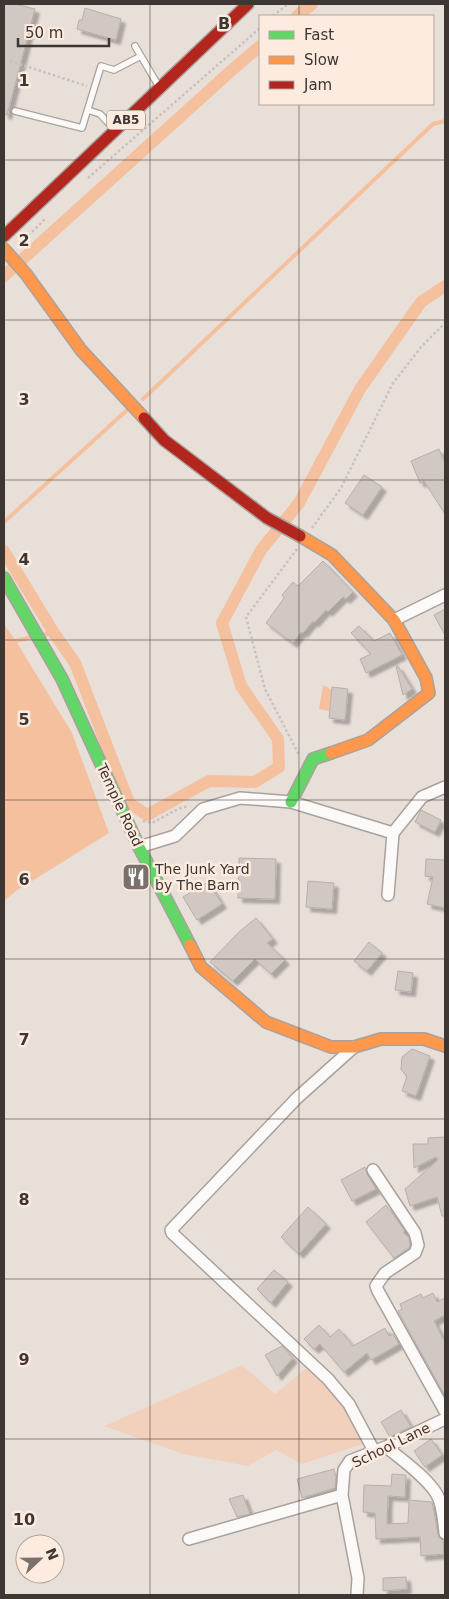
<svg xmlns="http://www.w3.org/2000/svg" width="449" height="1599" viewBox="0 0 449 1599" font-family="'DejaVu Sans',sans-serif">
<defs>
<filter id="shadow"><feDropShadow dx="4.5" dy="4.5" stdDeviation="1" flood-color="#0004"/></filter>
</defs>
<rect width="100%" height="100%" fill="#e9dfd9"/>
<path fill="#f1d1bc" d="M313 1363 353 1405 368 1427 372 1441 302 1464 276 1450 248 1466 183 1454 104 1426 242 1365 275 1394Z"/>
<path fill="#f4c09e" d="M4 624 16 641 72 733 109 833 16 891 4 901Z
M323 685 332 690 329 711 319 709Z"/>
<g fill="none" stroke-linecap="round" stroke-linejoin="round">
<path stroke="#f4c09e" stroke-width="4" d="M143 399 433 124 445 121
M4 522 126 411
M42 635 54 633
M4 646 16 641 32 637"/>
<path stroke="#f4c09e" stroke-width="12" d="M297 16 312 4
M4 276 232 70 260 46
M4 551 54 633 75 663 129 803 147 815 209 781 255 782 279 767 278 739 241 686 222 623 261 550 299 503 360 389 421 302 445 286"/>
</g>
<path fill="#d1c8c3" stroke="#b7afaa" filter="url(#shadow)" d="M4 4H15L35 9 7 115 4 114Z
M85 8 121 19 116 40 77 29 79 20H82Z
M439 449 445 463V514L424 481 420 483 411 461Z
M364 475 382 487 363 515 345 503Z
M323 561 353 592 346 599 343 597 328 612 326 610 314 623 313 621 303 633 301 632 293 643 266 623 284 598 282 595 293 582 298 586Z
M445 609V635L434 615Z
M359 626 374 641 390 633 402 655 366 673 360 659 371 654 351 633Z
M396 666H398L412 689 403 695Z
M332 687 348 689 345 720 329 718Z
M421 810 441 820 435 832 415 822Z
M239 858 276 859 275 899 238 898Z
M426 859 445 860V908L427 904 433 877 425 876Z
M308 881 334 883 332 909 306 907Z
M208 882 222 904 197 920 183 897Z
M256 918 273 939 267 943 285 960 271 974 255 959 233 981 210 962 239 932Z
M369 942 382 953 367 971 354 961Z
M398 971 413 973 411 992 395 990Z
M412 1049 430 1056 416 1096 402 1091 407 1076 401 1070 402 1057Z
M445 1137V1216H442L437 1197 410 1206 405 1189 438 1160 436 1157 414 1168 413 1144H428V1138Z
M365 1167 367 1174 376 1189 352 1201 341 1180Z
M386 1205 405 1231 403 1232 409 1238 410 1245 409 1248 394 1258 366 1222Z
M308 1207 326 1224 299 1254 281 1237Z
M274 1270 288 1282 271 1303 257 1289Z
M433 1293 437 1302 445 1298V1315L434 1321 443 1339 445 1338V1396L398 1311 402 1309 400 1304 421 1294 423 1298Z
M319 1325 330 1337 339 1329 353 1346 385 1328 389 1336 393 1334 399 1344 371 1360 367 1353 344 1372 320 1344 314 1349 304 1339Z
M282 1346 293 1358 277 1376 265 1355Z
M401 1410 411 1427 390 1437 381 1422Z
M431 1439 442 1455 425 1467 414 1451Z
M334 1469 336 1477 335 1488 302 1498 297 1479Z
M392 1474 406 1475 405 1497 388 1496 387 1524 408 1523 409 1500 432 1502 438 1534 439 1538 443 1540 444 1554 421 1556 420 1537 376 1539 375 1513 363 1512 364 1485 391 1486Z
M243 1495 250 1514 237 1517 229 1499Z
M406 1577 407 1589 383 1591V1578Z"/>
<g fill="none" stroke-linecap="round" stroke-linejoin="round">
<defs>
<path id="lane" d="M135 46 158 85
M88 110 100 114 114 129
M15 111 82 128 101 66 114 70 141 56"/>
<path id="street" d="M394 620 445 595
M139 847 175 836 203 809 240 798 291 802 393 833
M388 895 393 833 422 797 445 787
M354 1047 297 1098 171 1230 172 1233 328 1379 349 1404 374 1451
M373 1170 415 1233 418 1245 415 1253 385 1273 376 1286 378 1291 445 1411
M386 1447C400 1458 433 1482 439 1499 443 1510 444 1522 445 1533
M189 1539 342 1495
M357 1595 358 1578 342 1495 344 1470 350 1461 386 1447 445 1419"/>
<path id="fast" d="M4 578 62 679 139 847 190 945
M291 802 313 759 331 753"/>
<path id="slow" d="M4 249 26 274 81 350 144 418
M300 536 332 555 394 620 426 678 429 693 368 740 331 753
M190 945 201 967 266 1022 331 1047H354L381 1039H424L445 1046"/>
<path id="jam" d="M4 236 248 4
M144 418 164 440 267 518 300 536"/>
</defs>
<use href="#lane" stroke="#a9a19c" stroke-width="8"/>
<use href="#street" stroke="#a9a19c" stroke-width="14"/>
<use href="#fast" stroke="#a9a19c" stroke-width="14"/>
<use href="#slow" stroke="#a9a19c" stroke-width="14"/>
<use href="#jam" stroke="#a9a19c" stroke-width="14"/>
<path stroke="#c5c2c1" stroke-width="2.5" stroke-dasharray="2.5 2.5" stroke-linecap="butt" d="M273 16 288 4
M10 61 87 86
M88 178 260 28
M18 246 46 218
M312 528 341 488 393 383 422 346 445 323
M297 549 246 617 265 689 299 755
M143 821 152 823 178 809 188 806"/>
<use href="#lane" stroke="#fcfaf9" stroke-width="5.5"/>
<use href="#street" stroke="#fcfaf9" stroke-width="11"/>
<use href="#fast" stroke="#63d668" stroke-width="11"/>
<use href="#slow" stroke="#ff974d" stroke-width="11"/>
<use href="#jam" stroke="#b3261e" stroke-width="11"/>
</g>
<path fill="none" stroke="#3e3632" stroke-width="1" stroke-opacity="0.55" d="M150 4V1595M299 4V16M299 104V1595M4 160H445M4 320H445M4 480H445M4 640H445M4 800H445M4 959H445M4 1119H445M4 1279H445M4 1439H445"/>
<defs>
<symbol id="restaurant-square" viewBox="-11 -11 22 22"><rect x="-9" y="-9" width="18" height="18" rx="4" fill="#7a716c" stroke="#fdebdf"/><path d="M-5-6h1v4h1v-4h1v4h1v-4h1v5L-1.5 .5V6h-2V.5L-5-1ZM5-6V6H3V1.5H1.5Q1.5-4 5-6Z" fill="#fff"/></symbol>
</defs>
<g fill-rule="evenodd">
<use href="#restaurant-square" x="120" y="861" width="32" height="32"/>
</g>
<g text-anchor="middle" stroke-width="5" stroke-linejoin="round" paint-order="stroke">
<rect fill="#fdebdf" stroke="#776c66" stroke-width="1" x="107" y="110.5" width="38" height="19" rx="4"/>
<g font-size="12" font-weight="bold" fill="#3e3632">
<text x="126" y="124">AB5</text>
</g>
<g font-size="14" fill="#3e3632" stroke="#fdebdf">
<text transform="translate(120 805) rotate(65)" y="5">Temple Road</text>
<text transform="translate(391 1445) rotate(-26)" y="5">School Lane</text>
</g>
<g font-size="14" fill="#3e3632" stroke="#fdebdf" text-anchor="start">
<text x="155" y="874">The Junk Yard<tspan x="155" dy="16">by The Barn</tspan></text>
</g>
</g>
<g font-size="16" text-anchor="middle" font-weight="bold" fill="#3e3632" stroke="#fdebdf" stroke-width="5" stroke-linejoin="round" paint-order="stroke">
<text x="224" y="29">B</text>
<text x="24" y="86">1</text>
<text x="24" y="246">2</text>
<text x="24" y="405">3</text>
<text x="24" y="565">4</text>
<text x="24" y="725">5</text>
<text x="24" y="885">6</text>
<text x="24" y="1045">7</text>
<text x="24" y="1205">8</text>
<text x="24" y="1365">9</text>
<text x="24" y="1525">10</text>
</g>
<rect width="449" height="1599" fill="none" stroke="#3e3632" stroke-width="10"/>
<rect x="259" y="15" width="175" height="90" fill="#fdebdf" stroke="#b1a39a"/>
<rect x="269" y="31" width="25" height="8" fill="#63d668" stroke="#b1a39a"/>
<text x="304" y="40" font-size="15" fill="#3e3632">Fast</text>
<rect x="269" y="56" width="25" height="8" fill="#ff974d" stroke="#b1a39a"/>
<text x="304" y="65" font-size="15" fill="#3e3632">Slow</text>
<rect x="269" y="81" width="25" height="8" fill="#b3261e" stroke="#b1a39a"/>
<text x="304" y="90" font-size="15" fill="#3e3632">Jam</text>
<g transform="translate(40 1559) rotate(68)"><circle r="24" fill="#fdebdf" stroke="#b1a39a"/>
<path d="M0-4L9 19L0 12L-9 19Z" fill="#7a716c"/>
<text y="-8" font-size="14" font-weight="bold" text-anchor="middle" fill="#3e3632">N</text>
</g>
<path d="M18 38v8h91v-8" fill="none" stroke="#3e3632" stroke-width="2.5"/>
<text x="25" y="38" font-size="15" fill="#3e3632" stroke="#fdebdf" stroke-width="4" paint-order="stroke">50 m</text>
</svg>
